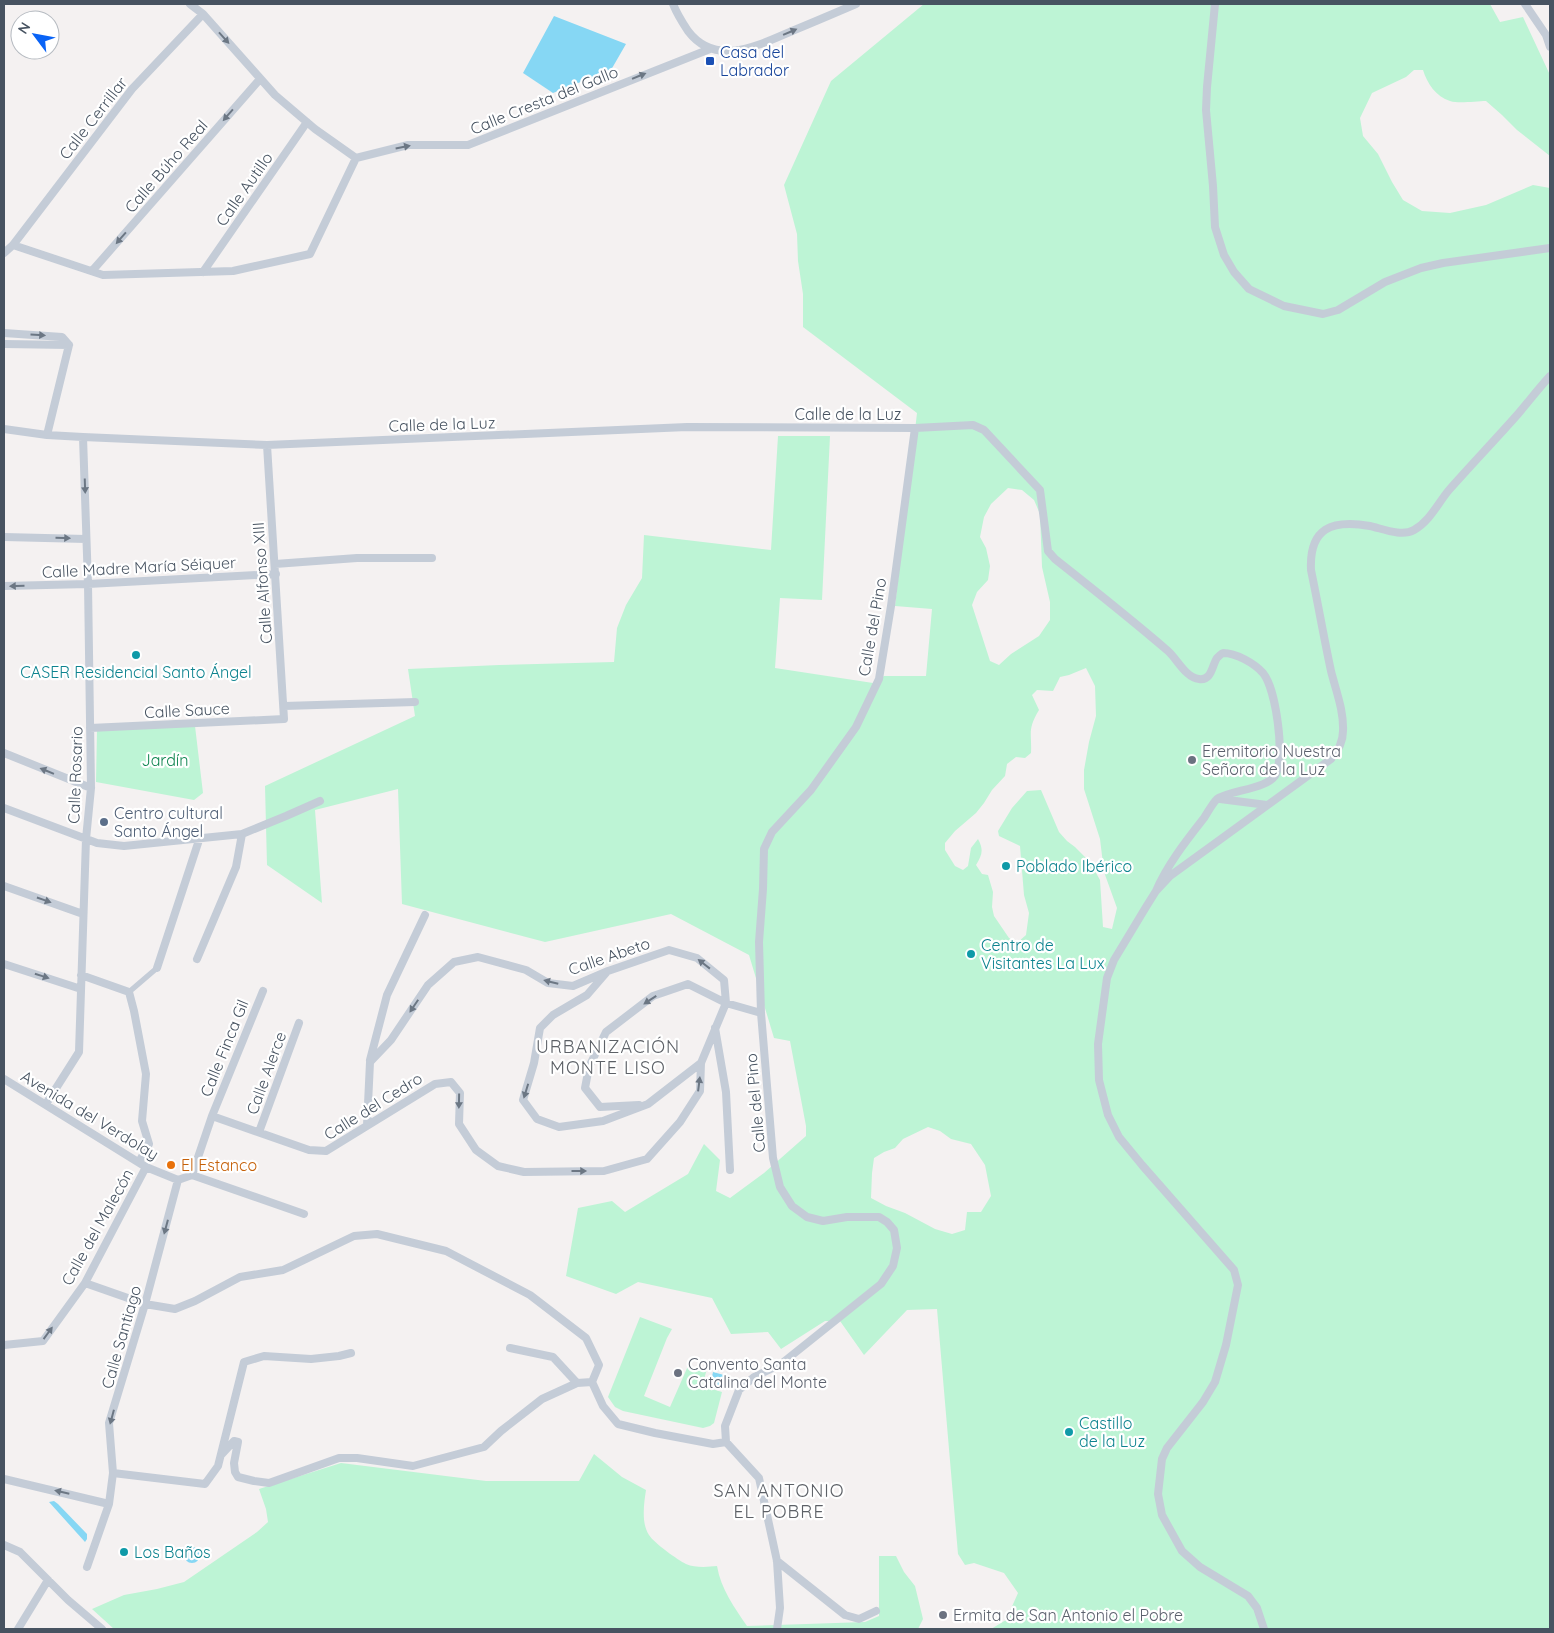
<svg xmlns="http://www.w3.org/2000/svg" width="1554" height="1633" viewBox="0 0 1554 1633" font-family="Quicksand,sans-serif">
<rect width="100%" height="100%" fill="#f4f1f1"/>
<path fill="#bdf4d5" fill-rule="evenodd" d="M924 4H1490L1500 22 1523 17 1550 75V156L1517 130 1502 115 1486 101C1476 101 1459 104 1450 101 1436 97 1427 83 1423 70H1414L1406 77 1372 93 1360 118 1363 136 1378 154 1392 182 1403 200 1422 211 1450 213 1486 205 1533 185 1550 188V1629H991L1006 1620 1018 1593 1004 1573 974 1563 965 1565 958 1554 937 1309 907 1310 864 1355 840 1321H825L781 1349 768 1332 731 1334 712 1298 638 1282 616 1294 566 1276 578 1208 612 1201 625 1212 688 1174 704 1144 720 1160 716 1191 730 1198 764 1173 806 1136V1126L790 1041 774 1038 749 955 671 914 545 942 402 904 398 789 315 810 322 903 267 865 265 786 415 716 408 669 499 665 614 662 617 628 626 605 642 578 644 535 771 550 778 436H830L822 600 780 598 775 668 873 683 884 676H926L932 609 895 606 917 413 803 327V294L798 261 797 234 784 185 831 81ZM1008 488 1022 490 1034 500 1040 514 1042 567 1050 602V620L1039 636 1011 654 999 665 990 661 972 605 977 592 988 580 990 566 986 548 980 537 984 517 991 504ZM1086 668 1095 686 1096 716 1089 742 1084 770V789L1100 839 1104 872 1117 908 1112 929 1103 927 1100 880 1090 862 1075 847 1067 841 1059 832 1041 790 1027 791 1012 808 998 831 999 836 1020 846 1024 895 1029 913 1026 935 1018 942 1009 938 994 916 992 907 993 892 988 875 982 874 976 865C982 855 984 850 978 839L971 848 968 866 963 870 955 866 945 850V843L955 831 976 813 984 803 992 790 1005 776 1007 764 1016 757 1025 758 1031 753C1032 733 1027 730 1039 710L1032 695 1037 690 1053 691 1060 677 1069 675ZM928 1127 940 1131 951 1139 971 1144 985 1165 991 1196 981 1212H967L965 1230 952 1234 935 1229 905 1213 886 1206 871 1198 872 1173 874 1158 884 1152 895 1148 903 1139Z
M195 726 203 793 194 800 96 782 97 730Z
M640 1317 672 1329 667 1338 644 1396 670 1407 688 1366 707 1369 702 1386 722 1392 714 1423 710 1426 703 1428 623 1411 615 1407 608 1397Z
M594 1454 622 1477 646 1490C644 1503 641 1523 649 1535 654 1543 678 1560 686 1564 695 1568 708 1567 717 1566 721 1589 734 1607 747 1626L865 1622 879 1616V1556H896L904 1572 915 1586 923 1619 918 1629H114L92 1609 124 1595 157 1589 184 1582 257 1532 268 1522 266 1509 259 1489 341 1463 486 1481H579Z"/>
<path fill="#86d7f4" d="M554 16 626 44 611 70 553 93 523 73Z
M713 1372 724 1375 721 1388 710 1386Z
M54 1501 58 1504 87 1534V1539L85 1542 49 1502Z
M184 1555a8 8 0 1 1 16 0a8 8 0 1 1-16 0Z"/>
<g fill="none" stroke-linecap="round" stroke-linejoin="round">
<path stroke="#c4ccd7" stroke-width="5.5" d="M129 992 157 968"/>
<path stroke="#c4ccd7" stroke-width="8" d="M190 4 203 14 275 95 315 129 356 158
M673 4C677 14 682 22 688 31 716 68 759 45 792 31 814 22 835 13 856 4
M1215 4 1207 87 1206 110 1213 186 1215 227 1224 255 1234 272 1249 289 1284 306 1323 314 1338 310 1385 282 1421 268 1443 263 1550 248
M1525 4 1546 35 1550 47
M356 158 408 145H468L710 49
M13 245 132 89 203 14
M4 253 13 245 103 275 233 271 310 254 356 158
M92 271 260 79
M203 272 307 122
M4 333 62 337 69 345
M4 344 69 345 47 435
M4 429 47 435 83 437 267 445 687 427 915 428 973 425 984 430 1040 490 1048 551 1055 559C1093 589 1131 619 1168 651 1177 659 1186 678 1199 679 1212 681 1212 665 1217 658 1218 657 1222 653 1223 653 1236 653 1254 663 1263 673 1276 689 1285 755 1276 774 1269 789 1230 790 1217 799 1212 804 1208 812 1204 818 1186 841 1167 865 1156 891
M4 537 86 539
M275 564 357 558H432
M4 586 88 584 276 574
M284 706 415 702
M90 728 284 719 267 445
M4 753 91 788
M1220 799 1267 805
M4 808 97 843 124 846 242 834 286 816 320 801
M4 886 83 914
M197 959 236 867 242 834
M4 964 81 989
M157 968 200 837
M606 973 587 995 553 1015 540 1028 534 1063 523 1100 537 1119 559 1127 603 1121 648 1104 701 1063
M81 975 129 992 134 1011 146 1074 142 1121 149 1144 139 1162
M715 1028 726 1092 730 1170
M370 1060 387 995 425 915
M4 1079 146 1167 178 1180 192 1175 304 1214
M46 1104 79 1052 86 839 91 788 88 584 83 437
M639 1105 600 1107 585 1088 589 1067 606 1032 653 996 688 984 726 1003 761 1013
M212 1116 309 1150 326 1151 435 1084 451 1082 460 1093 459 1124 476 1150 498 1166 524 1172 604 1171 647 1159 680 1122 700 1091 701 1063 726 1003 724 980 697 958 669 950 608 971 573 986 548 983 526 970 478 957 454 962 428 985 391 1040 370 1062 367 1125
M259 1132 299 1023
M192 1175 212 1116 263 991
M85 1283 145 1304 175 1309 195 1301 240 1277 283 1270 354 1236 377 1234 446 1251 530 1295 586 1338 599 1365 592 1382 603 1406 618 1424 655 1433 713 1444 726 1442
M4 1345 43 1341 85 1283 146 1167
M510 1348 553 1357 577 1383
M221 1455 234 1441 238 1442 234 1463 235 1472 238 1477 254 1481 269 1483 339 1458H357L413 1466 484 1447 501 1431 542 1399 577 1383 592 1382
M113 1473 205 1484 218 1466 244 1362 264 1356 311 1359 339 1356 351 1353
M4 1479 109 1504
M4 1545 20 1552 68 1600 102 1629
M777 1561 845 1615 859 1619 876 1611
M87 1567 109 1504 113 1473 109 1423 145 1304 178 1180
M18 1629 48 1580
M777 1629 780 1608 777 1561 759 1478 726 1442 725 1426 739 1390 754 1377 781 1364 881 1284 893 1266 897 1248 894 1230 887 1222 879 1217H847L823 1221 807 1217 792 1206 780 1187 773 1158 761 1013 759 942 763 889 764 849 772 832 811 790 856 727 879 679 891 606 915 428
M1264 1629 1257 1608 1248 1596 1200 1567 1182 1551 1162 1515 1158 1494 1162 1459 1167 1448 1203 1402 1215 1382 1226 1345 1238 1285 1234 1270 1142 1165 1119 1137 1108 1115 1099 1080 1098 1044 1107 978 1114 960 1146 907 1156 891 1170 876 1331 759C1338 751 1343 742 1343 731 1344 711 1336 691 1331 671 1324 638 1318 604 1311 570 1309 528 1332 519 1370 526 1383 529 1402 537 1414 530 1430 521 1438 503 1449 490 1472 464 1495 440 1518 414 1529 401 1539 388 1550 376"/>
</g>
<defs><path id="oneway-solid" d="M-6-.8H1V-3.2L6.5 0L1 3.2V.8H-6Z" transform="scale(1.25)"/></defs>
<g fill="#6c7784">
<use href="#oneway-solid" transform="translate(790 32) rotate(-23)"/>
<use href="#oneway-solid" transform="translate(224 38) rotate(48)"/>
<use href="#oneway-solid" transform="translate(639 76) rotate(-22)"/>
<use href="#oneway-solid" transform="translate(228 115) rotate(131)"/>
<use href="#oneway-solid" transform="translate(403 147) rotate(-11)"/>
<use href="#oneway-solid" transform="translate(121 238) rotate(131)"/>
<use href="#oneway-solid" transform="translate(38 335) rotate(3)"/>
<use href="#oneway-solid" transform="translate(85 486) rotate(88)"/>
<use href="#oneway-solid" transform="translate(63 538) rotate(2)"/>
<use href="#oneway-solid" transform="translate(17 586) rotate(178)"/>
<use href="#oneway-solid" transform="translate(47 771) rotate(-158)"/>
<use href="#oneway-solid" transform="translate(44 900) rotate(19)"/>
<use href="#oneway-solid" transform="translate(704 964) rotate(-142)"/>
<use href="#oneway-solid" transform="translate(42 976) rotate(18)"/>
<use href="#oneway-solid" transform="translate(551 982) rotate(-166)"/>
<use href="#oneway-solid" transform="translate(650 1000) rotate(147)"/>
<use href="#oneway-solid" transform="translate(414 1006) rotate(124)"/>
<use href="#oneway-solid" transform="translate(699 1084) rotate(-83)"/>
<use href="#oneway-solid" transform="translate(526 1091) rotate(107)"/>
<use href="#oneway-solid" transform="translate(459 1101) rotate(91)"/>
<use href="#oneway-solid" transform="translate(579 1171)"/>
<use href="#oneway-solid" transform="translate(166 1227) rotate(105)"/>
<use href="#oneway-solid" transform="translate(48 1333) rotate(-54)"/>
<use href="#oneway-solid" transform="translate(112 1417) rotate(105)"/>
<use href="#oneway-solid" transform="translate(62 1492) rotate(-167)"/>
</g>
<rect fill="#1a4fb4" stroke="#fff" stroke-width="2" x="705" y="56" width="10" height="10" rx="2.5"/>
<g fill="#0f9aa8" stroke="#fff" stroke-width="2">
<circle cx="136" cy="655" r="5"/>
<circle cx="1006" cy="866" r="5"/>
<circle cx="971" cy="954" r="5"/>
<circle cx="1069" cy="1432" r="5"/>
<circle cx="124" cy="1552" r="5"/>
</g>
<g fill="#6b7280" stroke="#fff" stroke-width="2">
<circle cx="1192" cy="760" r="5"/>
<circle cx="678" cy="1373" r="5"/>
<circle cx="943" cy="1615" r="5"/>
</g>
<circle fill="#5c6f8a" stroke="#fff" stroke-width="2" cx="104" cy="822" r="5"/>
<circle fill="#e8710a" stroke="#fff" stroke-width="2" cx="171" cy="1165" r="5"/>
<g text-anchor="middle" stroke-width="4.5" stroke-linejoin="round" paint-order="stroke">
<g font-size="16" fill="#164399" stroke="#fff" text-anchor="start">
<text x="720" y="58">Casa del<tspan x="720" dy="18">Labrador</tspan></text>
</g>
<g font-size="16" fill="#475361" stroke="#fff">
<text transform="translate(544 100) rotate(-22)" y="6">Calle Cresta del Gallo</text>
<text transform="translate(93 118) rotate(-52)" y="6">Calle Cerrillar</text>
<text transform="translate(166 166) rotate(-49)" y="6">Calle Búho Real</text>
<text transform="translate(244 189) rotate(-55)" y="6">Calle Autillo</text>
<text x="848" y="420">Calle de la Luz</text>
<text transform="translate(442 424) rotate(-2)" y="6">Calle de la Luz</text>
<text transform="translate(139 567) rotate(-3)" y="6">Calle Madre María Séiquer</text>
<text transform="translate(262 583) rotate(-94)" y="6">Calle Alfonso XIII</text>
<text transform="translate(872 627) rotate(-80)" y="6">Calle del Pino</text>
<text transform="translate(187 710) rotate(-3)" y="6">Calle Sauce</text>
<text transform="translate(75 775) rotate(-88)" y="6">Calle Rosario</text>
<text transform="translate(609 956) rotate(-19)" y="6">Calle Abeto</text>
<text transform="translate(224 1048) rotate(-68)" y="6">Calle Finca Gil</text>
<text transform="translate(266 1073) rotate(-70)" y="6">Calle Alerce</text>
<text transform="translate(755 1103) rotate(-95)" y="6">Calle del Pino</text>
<text transform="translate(373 1106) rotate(-32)" y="6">Calle del Cedro</text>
<text transform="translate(90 1115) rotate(31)" y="6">Avenida del Verdolay</text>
<text transform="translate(97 1227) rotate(-61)" y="6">Calle del Malecón</text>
<text transform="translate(121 1337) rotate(-74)" y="6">Calle Santiago</text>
</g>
<g font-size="16" fill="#0d838f" stroke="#fff" text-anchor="start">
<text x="136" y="678" text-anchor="middle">CASER Residencial Santo Ángel</text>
<text x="1016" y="872">Poblado Ibérico</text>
<text x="981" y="951">Centro de<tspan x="981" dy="18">Visitantes La Lux</tspan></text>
<text x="1079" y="1429">Castillo<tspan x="1079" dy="18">de la Luz</tspan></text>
<text x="134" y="1558">Los Baños</text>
</g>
<g font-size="16" fill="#5b616d" stroke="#fff" text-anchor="start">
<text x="1202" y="757">Eremitorio Nuestra<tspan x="1202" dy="18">Señora de la Luz</tspan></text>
<text x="688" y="1370">Convento Santa<tspan x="688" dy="18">Catalina del Monte</tspan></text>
<text x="953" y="1621">Ermita de San Antonio el Pobre</text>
</g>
<g font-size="16" fill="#0f8550" stroke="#fff">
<text x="165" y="766">Jardín</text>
</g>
<g font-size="16" fill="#4e5e75" stroke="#fff" text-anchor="start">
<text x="114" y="819">Centro cultural<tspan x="114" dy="18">Santo Ángel</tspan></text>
</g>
<g font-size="16" fill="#c56008" stroke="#fff" text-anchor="start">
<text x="181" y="1171">El Estanco</text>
</g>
<g font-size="18" letter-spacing="1" fill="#5d6167" stroke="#fff">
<text x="608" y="1053">URBANIZACIÓN<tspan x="608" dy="21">MONTE LISO</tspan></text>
<text x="779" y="1497">SAN ANTONIO<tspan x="779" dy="21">EL POBRE</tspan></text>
</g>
</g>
<rect width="1554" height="1633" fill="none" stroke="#475361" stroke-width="10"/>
<g transform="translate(35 35) rotate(302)"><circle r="24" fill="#ffffff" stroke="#b5bac0"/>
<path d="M0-4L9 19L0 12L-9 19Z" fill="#0963f6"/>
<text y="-8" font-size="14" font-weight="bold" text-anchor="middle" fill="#475361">N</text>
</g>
</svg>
